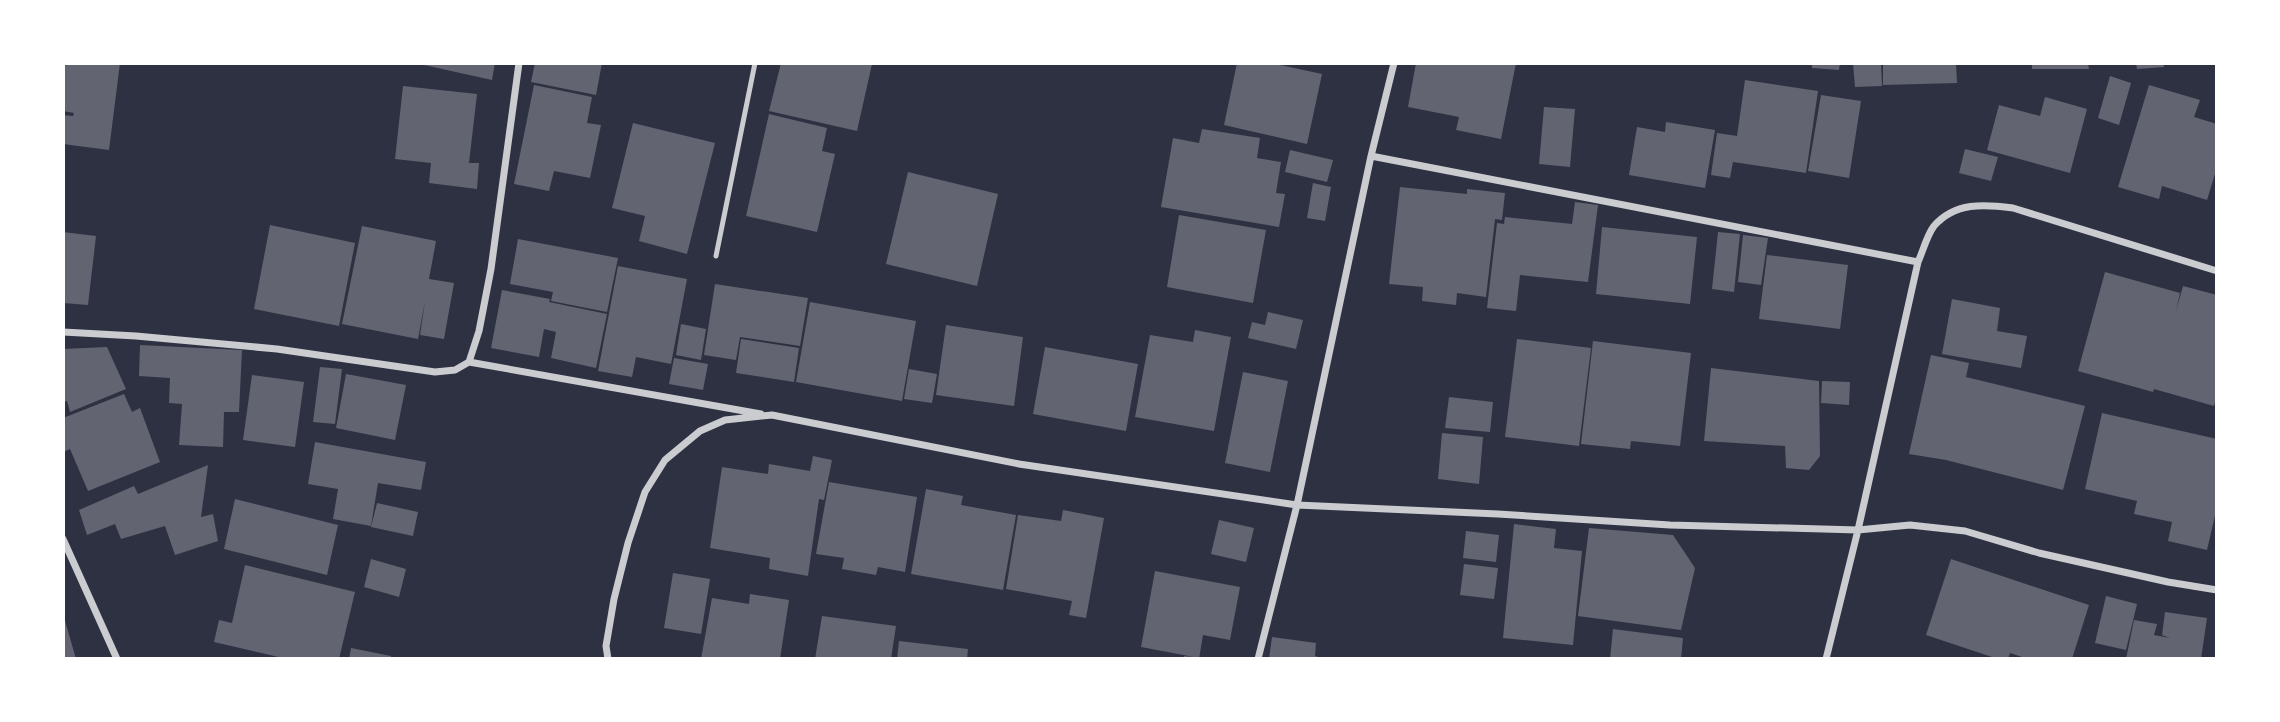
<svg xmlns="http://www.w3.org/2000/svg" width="2280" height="722" viewBox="0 0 2280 722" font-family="'Public Sans',sans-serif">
<rect width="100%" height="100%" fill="#2d3142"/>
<path fill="#626471" d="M63 63H120L109 150 63 144V115L73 116 74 113 63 111Z
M415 63H495L492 80Z
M535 63H602L596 95 531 82Z
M781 63 872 64 857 131 769 111Z
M1237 63H1271L1322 74 1307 144 1224 125Z
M1416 63H1516L1501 139 1456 130 1459 117 1408 107Z
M1812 63H1840L1839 70 1812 68Z
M1853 63H1881L1882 86 1855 87Z
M1883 63H1956L1957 83 1883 85Z
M2032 63H2088L2089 69H2032Z
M2136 63H2163L2164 67 2137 69Z
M2110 76 2131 83 2119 125 2098 118Z
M1745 80 1818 91 1806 173 1733 162 1730 178 1711 175 1717 133 1737 136Z
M534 85 592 97 587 123 601 125 590 178 554 171 549 191 514 184Z
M2149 85 2200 100 2194 117 2217 124V167L2207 200 2162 186 2159 199 2118 187Z
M403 86 477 94 469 163H479L477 189 429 183 431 163 395 159Z
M1821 95 1861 101 1849 178 1808 171Z
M2045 97 2087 109 2070 173 1987 150 1999 105 2040 116Z
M1544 107 1575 109 1570 167 1539 164Z
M769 114 827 128 822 151 835 154 817 232 746 216Z
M1666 122 1715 130 1705 188 1629 175 1637 127 1665 132Z
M633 123 715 143 687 254 639 241 645 216 612 208Z
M1202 129 1260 138 1257 158 1281 162 1276 193 1285 194 1279 227 1161 207 1173 138 1199 143Z
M1965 149 1998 157 1991 181 1959 173Z
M1290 150 1333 160 1327 182 1285 172Z
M908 172 998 194 977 286 886 264Z
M1313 183 1331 187 1325 221 1307 218Z
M1400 187 1467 194V189L1505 193 1502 220 1495 219 1486 297 1457 293 1456 305 1422 301 1423 287 1389 284Z
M1575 202 1598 205 1588 282 1520 275 1516 311 1487 308 1497 223 1504 224 1505 217 1572 224Z
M1179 215 1266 230 1253 303 1167 287Z
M270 225 355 243 339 326 254 309Z
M362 226 436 241 429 279 454 283 444 339 420 335 425 301 418 339 342 324Z
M1602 227 1697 237 1690 304 1596 294Z
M63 232 96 236 88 305 63 303Z
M1718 232 1740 234 1734 292 1712 289Z
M1743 235 1768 238 1761 285 1738 282Z
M518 239 618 258 607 312 551 301 553 292 510 284Z
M1767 255 1848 265 1840 329 1759 319Z
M618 266 687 279 671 364 636 357 632 377 598 371Z
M2105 272 2180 293 2176 311 2183 286 2217 295V394L2214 406 2154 389 2153 392 2078 371Z
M715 284 808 298 800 346 740 337 736 360 704 355Z
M502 290 550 299 549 302 607 314 596 368 551 358 556 332 544 329 539 357 491 348Z
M1952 299 2000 308 1997 331 2027 336 2021 368 1942 354Z
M810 302 916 321 902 401 796 382Z
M1268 312 1303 320 1296 349 1248 338 1252 322 1265 325Z
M681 324 706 329 701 360 676 355Z
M946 325 1023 337 1014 406 936 395Z
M1195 330 1231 337 1214 431 1135 417 1150 335 1193 342Z
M741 339 799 348 794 382 736 373Z
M1517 339 1591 348 1579 446 1505 437Z
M1593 341 1691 353 1680 446 1631 441 1630 449 1581 444Z
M140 345 242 350 239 412H224L223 447 179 445 182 404 169 403 170 378 139 376Z
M107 347 126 389 70 412 67 401 63 402V349Z
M1045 347 1138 364 1126 431 1033 414Z
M1931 355 1969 363 1966 377 2085 406 2063 490 1946 460 1909 454Z
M674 358 708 364 703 390 669 384Z
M320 367 342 369 335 424 313 422Z
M1711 368 1819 381 1820 456 1809 470 1786 468 1785 446 1704 441Z
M909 369 937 374 932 403 904 399Z
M1243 372 1288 381 1270 472 1225 463Z
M346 374 406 385 395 440 336 428Z
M252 375 304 382 295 447 243 440Z
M1822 381 1850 382 1849 405 1821 403Z
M124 394 132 412 140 408 160 462 88 491 70 449 63 452V418Z
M1449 397 1493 402 1490 432 1445 428Z
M2102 413 2217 439V507L2207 550 2168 541 2172 522 2134 514 2137 501 2085 489Z
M1442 433 1483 437 1479 484 1438 479Z
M315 442 426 462 421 490 378 483 371 526 333 519 338 489 308 484Z
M813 456 832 460 824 500 819 499 808 576 769 569 770 558 710 548 722 467 768 474 769 464 810 471Z
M208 465 201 517 213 514 218 541 175 555 165 526 121 539 115 524 87 535 79 510 134 486 138 494Z
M829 482 917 497 905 572 878 567 876 575 842 569 844 558 816 554Z
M926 489 963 496 961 505 1016 515 1003 590 911 574Z
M235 499 338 525 327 575 224 549Z
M377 503 418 512 413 536 371 527Z
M1063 510 1104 518 1086 618 1069 615 1072 601 1006 589 1018 515 1061 521Z
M1219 520 1254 528 1246 562 1211 554Z
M1514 524 1556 529 1554 548 1582 551 1573 645 1503 638Z
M1589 528 1673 535 1695 568 1681 630 1578 616Z
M1466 531 1499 535 1496 562 1463 558Z
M371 559 406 569 399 597 364 587Z
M1951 559 2089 605 2072 659H2028L2010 653 2008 659H1998L1926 635Z
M1464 564 1498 568 1494 599 1460 595Z
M245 565 355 592 339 659H287L214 642 219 620 232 623Z
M1155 571 1240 587 1230 640 1203 635 1199 659H1184V656L1194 657 1141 647Z
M673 573 710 579 701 634 664 628Z
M750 594 789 600 780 659H701L712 598 749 604Z
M2106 596 2137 604 2126 650 2095 643Z
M2165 612 2207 618 2201 659H2126L2134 620 2157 624 2154 635 2170 638 2162 635Z
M822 616 896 626 891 659H815Z
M64 617 76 659H63Z
M1613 629 1683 638 1681 659H1610Z
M1272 637 1316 643 1315 656 1324 659H1269Z
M899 641 968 649 967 659H897Z
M351 648 391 656V659H349Z"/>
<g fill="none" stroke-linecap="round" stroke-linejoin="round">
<path stroke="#caccd0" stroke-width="5" d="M716 256 755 63"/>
<path stroke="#caccd0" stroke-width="7" d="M1394 63 1371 156 1918 262
M63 332 136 336 277 349 435 372 455 370 469 362 479 331 491 269 519 63
M469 362 761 414
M63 539 117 659
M608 659 606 646 614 599 628 543 645 492 665 460 700 431 725 420 772 415 1019 464 1297 505 1498 514 1670 525 1858 530 1910 525 1965 531 2039 553 2168 582 2217 590
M1258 659 1297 505 1371 156
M1826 659 1858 530 1918 262C1923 251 1927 235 1934 226 1955 202 1984 204 2013 208L2217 271"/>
</g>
<rect width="2280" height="722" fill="none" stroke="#ffffff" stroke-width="130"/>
</svg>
